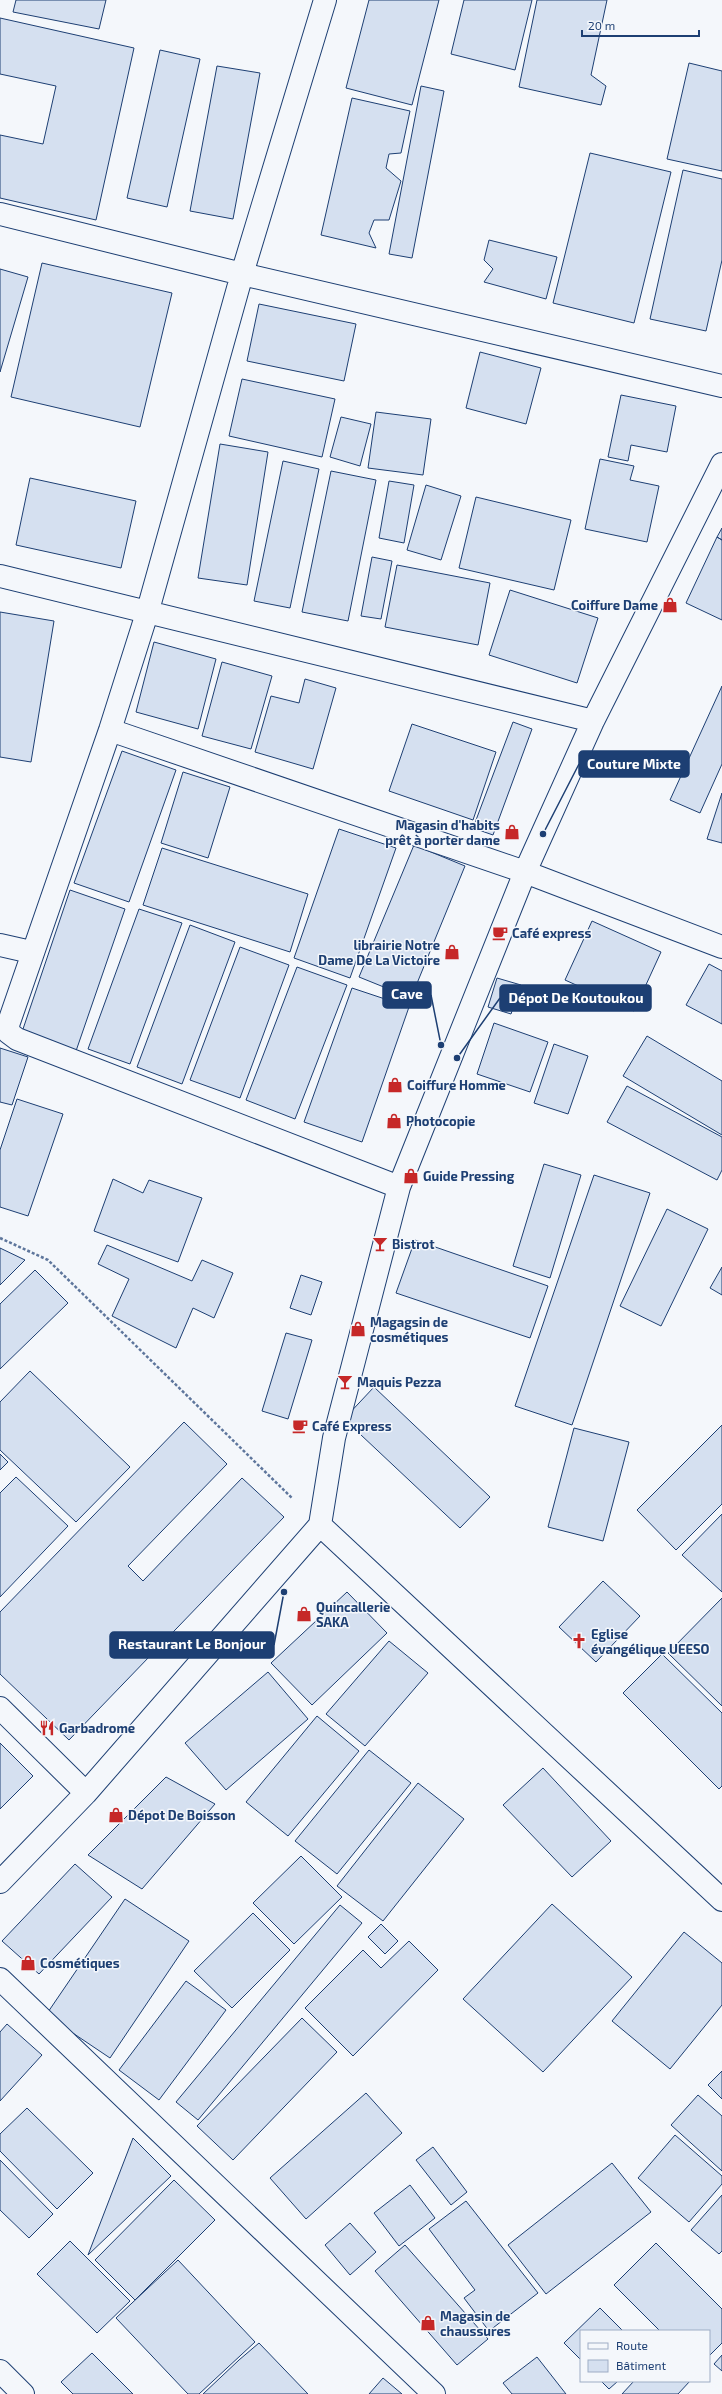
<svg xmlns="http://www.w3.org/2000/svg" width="722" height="2394" viewBox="0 0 722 2394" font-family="'Exo 2',sans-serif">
<rect width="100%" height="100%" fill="#f4f7fb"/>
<path fill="#d5e0f0" stroke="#1d3f73" d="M16 0H106L99 29 13 12Z
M369 0H439L412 105 346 88Z
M464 0H532L515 70 451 54Z
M537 0H607L591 75 606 86 601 105 519 87Z
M0 18 134 48 96 220 0 198V135L43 144 56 86 0 74Z
M160 50 200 59 167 207 127 198Z
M689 63 722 71V171L667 159Z
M217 66 260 73 233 219 190 211Z
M421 86 444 91 412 258 389 254Z
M352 98 410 111 401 153 389 154 386 168 401 181 389 220H374L369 233 376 248 321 235Z
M590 153 671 172 634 323 553 303Z
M683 170 722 179V260L706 331 650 319Z
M489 240 557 257 546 299 484 282 493 269 484 260Z
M42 263 172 293 140 427 11 397Z
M0 269 28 277 0 372Z
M259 304 356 324 344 381 247 361Z
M480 352 541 368 526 424 466 408Z
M242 379 335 399 322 457 229 436Z
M621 395 676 406 667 452 631 445 628 461 608 457Z
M376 412 431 419 423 475 368 468Z
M341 417 371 424 360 466 330 457Z
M220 444 268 452 247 585 198 578Z
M600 459 634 466 630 480 659 486 647 542 585 529Z
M283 461 319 469 290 608 254 601Z
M331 471 376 480 348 621 302 612Z
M30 478 136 501 121 568 16 545Z
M389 481 414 485 404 543 379 538Z
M426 485 461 496 441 560 407 550Z
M476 497 571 520 554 590 459 568Z
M722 528V540L717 537Z
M717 537 722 540V620L686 603Z
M372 557 392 561 381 619 361 616Z
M397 565 490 583 478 645 385 627Z
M510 590 598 618 577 683 489 655Z
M0 612 54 621 31 762 0 757Z
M154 642 216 659 198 729 136 712Z
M222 662 272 676 251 749 202 736Z
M305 679 336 688 313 769 255 752 271 696 299 703Z
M722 686V764L700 813 670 800Z
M513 722 532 729 493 835 473 828Z
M412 724 496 752 473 820 389 791Z
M122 751 176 770 129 902 74 883Z
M183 772 230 787 208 858 161 843Z
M722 793V843L707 839Z
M339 829 396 848 350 978 294 958Z
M414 845 465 866 411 998 359 977Z
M162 848 308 894 290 952 143 905Z
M70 890 125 909 76 1051 22 1032Z
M139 909 182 923 130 1064 88 1049Z
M592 921 661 952 634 1011 565 980Z
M190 925 235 942 182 1084 137 1067Z
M240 947 289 965 240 1098 190 1080Z
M709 964 722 971V1024L686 1005Z
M297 967 347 985 295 1119 246 1100Z
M497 978 521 985 511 1014 488 1007Z
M352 988 409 1007 362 1142 304 1122Z
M494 1023 548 1042 530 1092 477 1074Z
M647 1036 722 1081V1135L623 1076Z
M554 1044 588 1056 568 1114 534 1103Z
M0 1048 28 1057 12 1105 0 1102Z
M627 1086 722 1137V1170L717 1180 607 1122Z
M17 1099 63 1114 28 1216 0 1207V1150Z
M544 1164 581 1175 550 1278 513 1266Z
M594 1175 650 1193 572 1425 515 1406Z
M113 1179 143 1193 149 1180 202 1198 178 1262 94 1231Z
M667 1209 708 1229 661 1326 620 1306Z
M415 1240 548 1286 530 1338 396 1293Z
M107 1245 192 1281 202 1260 233 1273 214 1318 193 1308 176 1348 112 1316 129 1279 98 1264Z
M0 1248 25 1260 0 1285Z
M722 1267V1295L710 1288Z
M35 1270 68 1303 0 1369V1304Z
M301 1275 322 1282 311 1315 290 1308Z
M286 1333 312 1340 288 1419 262 1411Z
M30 1371 130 1467 76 1522 0 1450V1402Z
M374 1387 490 1497 460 1528 344 1419Z
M184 1422 227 1464 128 1566 143 1581 242 1478 284 1517 69 1740 0 1674V1612Z
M722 1425V1504L676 1550 637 1510Z
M574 1428 629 1442 603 1541 548 1527Z
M0 1454 8 1462 0 1470Z
M16 1477 68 1526 0 1597V1493Z
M722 1514V1592L682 1555Z
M603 1581 640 1616 596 1662 559 1627Z
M347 1592 387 1633 312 1705 271 1663Z
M722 1598V1706L668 1653Z
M389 1641 428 1673 365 1746 326 1714Z
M662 1654 722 1713V1786L719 1789 623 1693Z
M268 1672 308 1719 226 1790 185 1743Z
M317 1716 359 1751 288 1836 246 1802Z
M0 1743 33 1776 0 1809Z
M369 1750 411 1783 337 1874 295 1841Z
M543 1768 611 1841 572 1877 503 1805Z
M166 1777 215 1804 142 1889 88 1855Z
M418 1783 464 1819 383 1921 337 1886Z
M301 1856 342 1897 294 1944 253 1903Z
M75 1864 112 1897 39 1974 2 1941Z
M125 1899 189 1941 110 2058 46 2015Z
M552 1904 632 1977 543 2072 463 1999Z
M340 1905 362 1923 198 2120 176 2102Z
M253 1913 290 1950 232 2008 194 1971Z
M381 1924 398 1941 385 1954 368 1937Z
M684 1932 722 1963V2005L670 2069 612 2021Z
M409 1941 438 1970 353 2056 305 2008 363 1950 381 1968Z
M186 1981 226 2010 159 2100 119 2070Z
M302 2018 337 2052 233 2160 197 2126Z
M7 2024 42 2055 0 2101V2032Z
M722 2071V2099L708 2085Z
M366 2093 402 2133 306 2219 270 2178Z
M698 2095 722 2116V2171L671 2125Z
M27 2108 93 2173 57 2209 0 2151V2134Z
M675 2135 722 2176V2184L689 2222 638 2178Z
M133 2138 171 2176 88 2255Z
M433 2147 467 2192 451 2205 416 2160Z
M0 2160 53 2214 29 2238 0 2210Z
M612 2163 651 2212 546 2294 508 2245Z
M174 2180 215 2220 135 2300 95 2260Z
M410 2185 435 2218 399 2246 374 2213Z
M722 2195V2251L719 2254 691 2230Z
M466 2201 538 2293 489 2331 464 2298 475 2290 429 2229Z
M350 2223 376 2252 350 2275 325 2245Z
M70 2241 130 2301 97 2333 37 2274Z
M656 2243 722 2309V2343L709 2356V2331H660L614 2285Z
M405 2245 488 2339 457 2365 375 2271Z
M178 2260 255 2342 199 2394H188L116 2318Z
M600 2308 623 2331H581V2360L564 2343Z
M259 2343 308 2394H203L239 2360Z
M92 2353 133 2394H73L61 2382Z
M722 2355V2371L714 2364Z
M537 2357 566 2394H512L503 2383Z
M383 2378 402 2394H369Z
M601 2381H618L609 2389Z
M634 2381H690L678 2394H622Z"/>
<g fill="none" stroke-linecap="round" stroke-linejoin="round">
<defs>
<path id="street" d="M325 0 242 274 148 610 110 730 8 1025 9 1033 17 1039 399 1187
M0 214 242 274 722 386
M0 576 593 721
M110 730 525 872 722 947
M0 945 31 952
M320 1525 722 1900
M0 1708 86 1793
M0 1882 86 1793 320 1525 334 1438 399 1187 525 872 593 721 722 464
M0 1979 434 2394
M0 2371 23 2394"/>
</defs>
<use href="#street" stroke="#1d3f73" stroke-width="24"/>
<path stroke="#5e769c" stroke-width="2.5" stroke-dasharray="3 2" stroke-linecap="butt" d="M0 1238 48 1260 292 1498"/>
<use href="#street" stroke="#f4f7fb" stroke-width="22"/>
</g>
<defs>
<symbol id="shop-bare" viewBox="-9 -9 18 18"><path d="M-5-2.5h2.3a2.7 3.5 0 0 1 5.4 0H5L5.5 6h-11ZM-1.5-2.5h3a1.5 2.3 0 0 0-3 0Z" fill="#c62828" stroke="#f4f7fb" stroke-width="2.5" paint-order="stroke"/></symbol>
<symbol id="cafe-bare" viewBox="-9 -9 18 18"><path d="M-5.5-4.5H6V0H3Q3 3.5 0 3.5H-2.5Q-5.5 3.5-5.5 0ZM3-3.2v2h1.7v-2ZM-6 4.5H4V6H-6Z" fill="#c62828" stroke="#f4f7fb" stroke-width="2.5" paint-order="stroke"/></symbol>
<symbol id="bar-bare" viewBox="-9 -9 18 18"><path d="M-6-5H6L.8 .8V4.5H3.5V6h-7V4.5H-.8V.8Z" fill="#c62828" stroke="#f4f7fb" stroke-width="2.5" paint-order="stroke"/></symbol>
<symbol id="church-bare" viewBox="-9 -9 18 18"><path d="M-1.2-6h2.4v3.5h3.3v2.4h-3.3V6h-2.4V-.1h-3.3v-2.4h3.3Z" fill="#c62828" stroke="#f4f7fb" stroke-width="2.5" paint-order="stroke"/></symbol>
<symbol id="restaurant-bare" viewBox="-9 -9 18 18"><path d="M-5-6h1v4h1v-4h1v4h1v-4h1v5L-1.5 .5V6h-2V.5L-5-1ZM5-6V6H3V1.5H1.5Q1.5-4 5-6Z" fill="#c62828" stroke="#f4f7fb" stroke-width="2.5" paint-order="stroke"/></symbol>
</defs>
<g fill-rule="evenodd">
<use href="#shop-bare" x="659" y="594" width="22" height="22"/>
<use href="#shop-bare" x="501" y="821" width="22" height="22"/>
<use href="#cafe-bare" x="489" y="922" width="22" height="22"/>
<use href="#shop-bare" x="441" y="941" width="22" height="22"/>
<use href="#shop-bare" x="384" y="1074" width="22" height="22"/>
<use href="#shop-bare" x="383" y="1110" width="22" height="22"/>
<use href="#shop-bare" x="400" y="1165" width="22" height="22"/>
<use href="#bar-bare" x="369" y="1233" width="22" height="22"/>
<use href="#shop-bare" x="347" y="1318" width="22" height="22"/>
<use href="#bar-bare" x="334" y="1371" width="22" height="22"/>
<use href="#cafe-bare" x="289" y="1415" width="22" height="22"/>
<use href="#shop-bare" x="293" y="1603" width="22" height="22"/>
<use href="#church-bare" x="568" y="1630" width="22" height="22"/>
<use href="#restaurant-bare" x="36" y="1717" width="22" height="22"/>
<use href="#shop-bare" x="105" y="1804" width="22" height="22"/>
<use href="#shop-bare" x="17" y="1952" width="22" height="22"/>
<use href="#shop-bare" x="417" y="2312" width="22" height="22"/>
</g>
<g text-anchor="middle" stroke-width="3" stroke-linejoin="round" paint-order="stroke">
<g font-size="13" font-weight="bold" fill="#1d3f73" stroke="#f4f7fb" text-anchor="start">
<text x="658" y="610" text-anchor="end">Coiffure Dame</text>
<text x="500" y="830" text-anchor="end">Magasin d'habits<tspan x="500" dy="15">prêt à porter dame</tspan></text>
<text x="512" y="938">Café express</text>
<text x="440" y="950" text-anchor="end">librairie Notre<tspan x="440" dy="15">Dame De La Victoire</tspan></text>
<text x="407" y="1090">Coiffure Homme</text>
<text x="406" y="1126">Photocopie</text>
<text x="423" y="1181">Guide Pressing</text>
<text x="392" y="1249">Bistrot</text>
<text x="370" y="1327">Magagsin de<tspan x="370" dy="15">cosmétiques</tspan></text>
<text x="357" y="1387">Maquis Pezza</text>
<text x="312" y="1431">Café Express</text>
<text x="316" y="1612">Quincallerie<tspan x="316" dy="15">SAKA</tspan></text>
<text x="591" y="1639">Eglise<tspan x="591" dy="15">évangélique UEESO</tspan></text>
<text x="59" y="1733">Garbadrome</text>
<text x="128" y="1820">Dépot De Boisson</text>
<text x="40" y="1968">Cosmétiques</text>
<text x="440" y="2321">Magasin de<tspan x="440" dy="15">chaussures</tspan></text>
</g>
</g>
<path fill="none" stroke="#1d3f73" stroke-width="1.5" d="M543 834L579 764M441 1045L431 995M457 1058L500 998M284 1592L274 1645"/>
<g fill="#1d3f73" stroke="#f4f7fb" stroke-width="1.5">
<circle cx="543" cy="834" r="4"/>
<circle cx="441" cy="1045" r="4"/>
<circle cx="457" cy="1058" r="4"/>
<circle cx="284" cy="1592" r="4"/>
</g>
<g fill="#1d3f73" stroke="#1d3f73" stroke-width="1.5">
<rect x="579" y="751" width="110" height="26" rx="4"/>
<rect x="383" y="982" width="48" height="26" rx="4"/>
<rect x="500" y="985" width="151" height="26" rx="4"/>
<rect x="110" y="1632" width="164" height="26" rx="4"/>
</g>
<g font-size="14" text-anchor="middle" font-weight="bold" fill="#fff">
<text x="634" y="769">Couture Mixte</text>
<text x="407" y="999">Cave</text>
<text x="576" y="1003">Dépot De Koutoukou</text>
<text x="192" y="1649">Restaurant Le Bonjour</text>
</g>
<rect x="580" y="2330" width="130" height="52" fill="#f4f7fb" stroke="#9eadc5"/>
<rect x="588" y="2343" width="20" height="6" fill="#f4f7fb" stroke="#9eadc5"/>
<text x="616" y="2350" font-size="12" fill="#1d3f73">Route</text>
<rect x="588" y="2360" width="20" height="12" fill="#d5e0f0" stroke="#9eadc5"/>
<text x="616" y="2370" font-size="12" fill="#1d3f73">Bâtiment</text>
<path d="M582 30v6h117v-6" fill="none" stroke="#1d3f73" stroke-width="2"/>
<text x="588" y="30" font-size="12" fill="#1d3f73" stroke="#f4f7fb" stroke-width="3" paint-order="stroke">20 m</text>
</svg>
